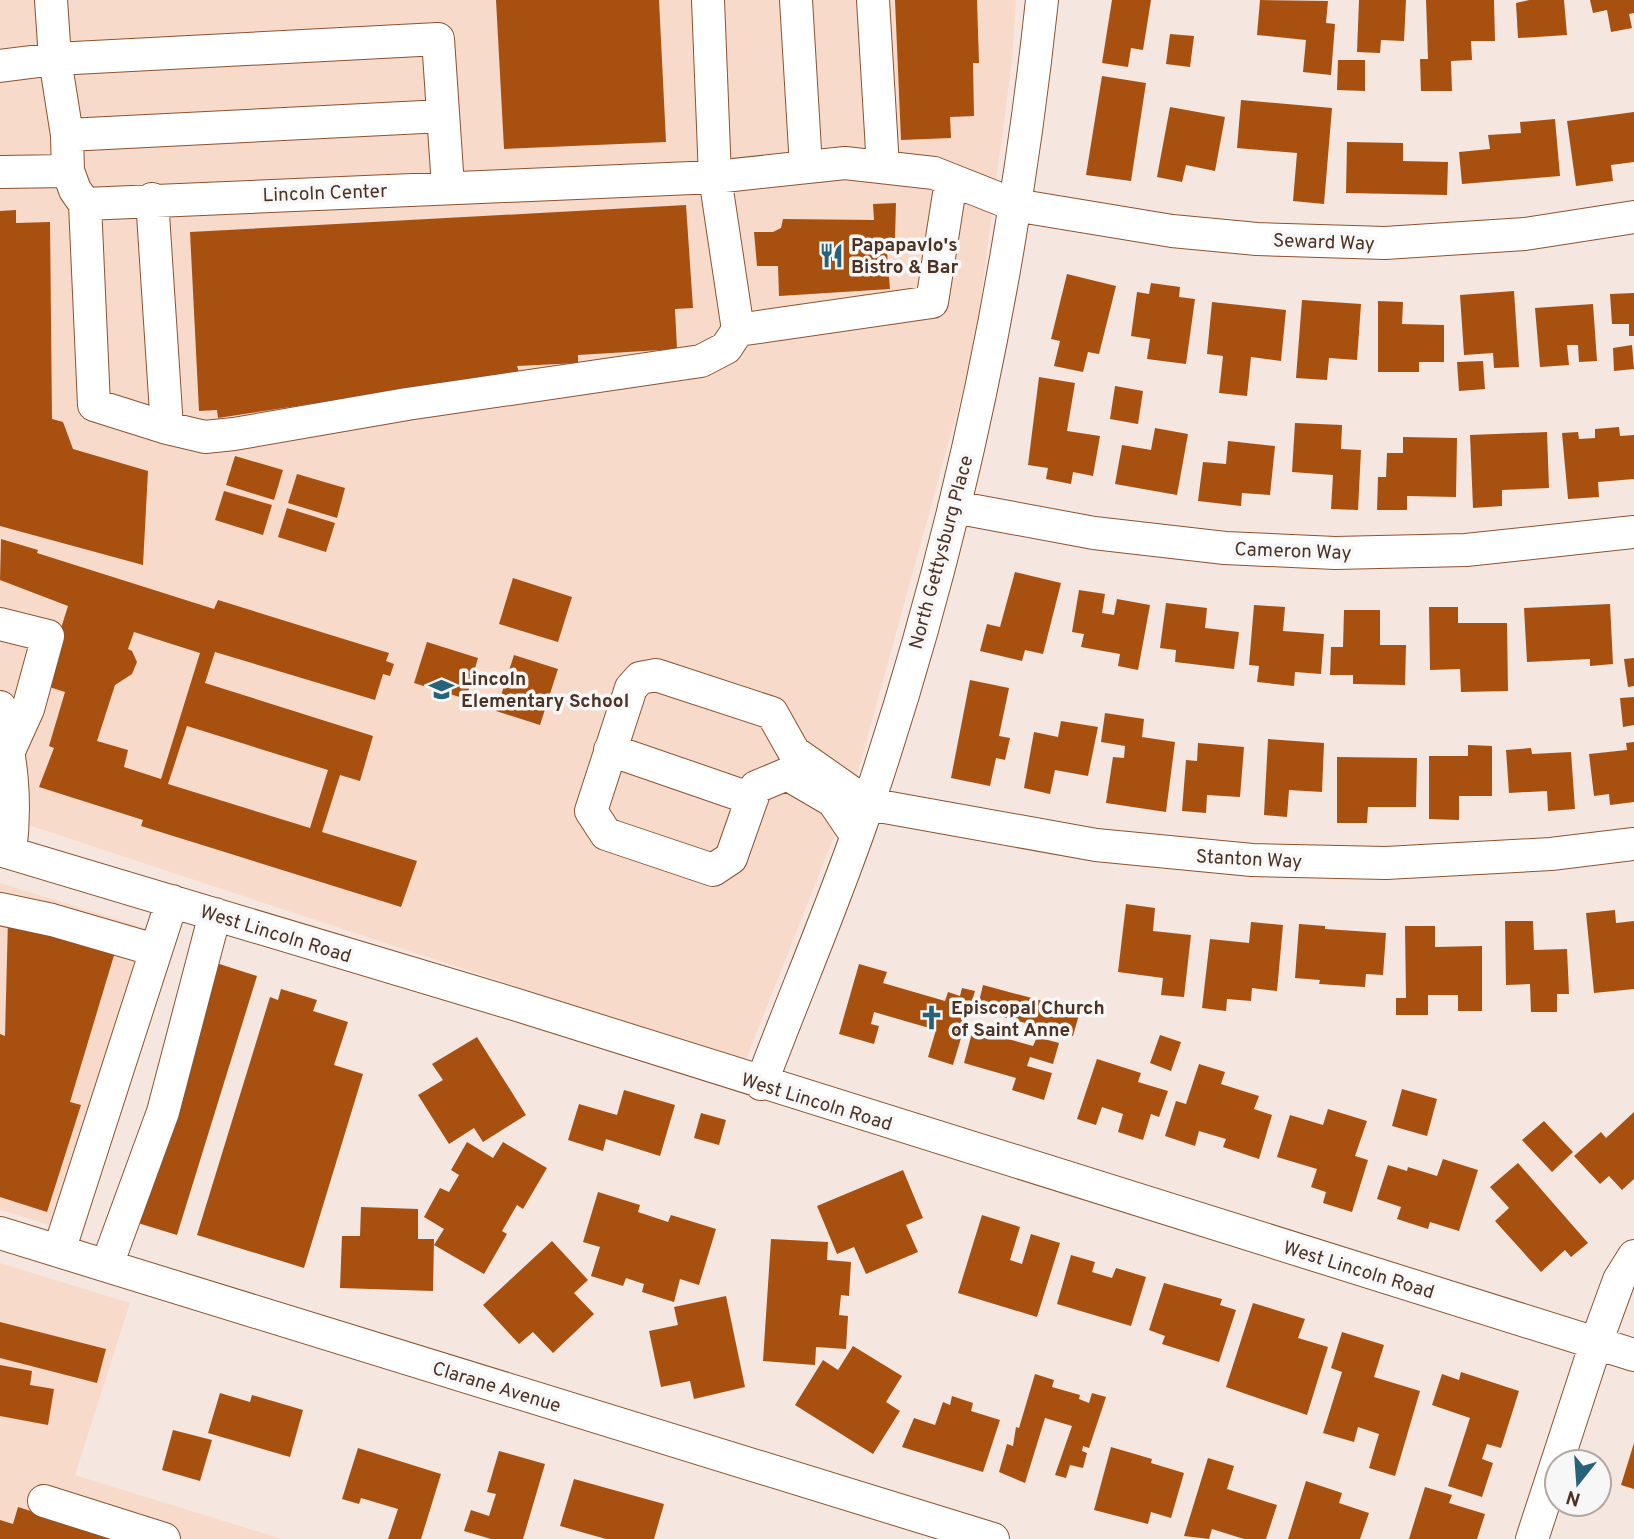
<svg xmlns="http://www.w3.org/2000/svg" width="1634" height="1539" viewBox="0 0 1634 1539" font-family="Overpass,sans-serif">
<rect width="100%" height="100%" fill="#f5e7e0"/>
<path fill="#f8daca" d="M0 0H1016L1012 61 974 350 854 786 745 1062 10 819 0 813Z
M0 883 152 930 60 1228 0 1210Z
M0 1263 130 1303 75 1475 282 1539H0Z"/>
<path fill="#a85010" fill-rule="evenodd" d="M496 0H659L666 142 504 149Z
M895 0H977L979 63H973L974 116 950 117 951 138 901 140Z
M1112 0H1151L1143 50 1131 48 1128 67 1102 63Z
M1260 0 1328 1 1326 23 1335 24 1331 75 1303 72 1306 40 1257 35Z
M1359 0H1406L1404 41 1381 40 1380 53 1357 52Z
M1426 0H1494L1495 41H1471L1472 60 1451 61 1452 91H1421L1420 59H1428Z
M1529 0H1564L1567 35 1518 38 1516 3Z
M1590 0H1634V13L1629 14 1632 28 1611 32 1607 10 1593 13Z
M1170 34 1194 36 1190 67 1166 64Z
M1338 60H1365V91L1337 90Z
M1102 76 1146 83 1131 181 1086 175Z
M1241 100 1332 108 1324 204 1293 201 1297 153 1237 148Z
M1170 107 1225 117 1215 171 1186 165 1182 182 1157 177Z
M1634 112V162L1611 165 1613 181 1576 186 1567 121Z
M1555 119 1560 176 1462 184 1459 152 1490 149 1488 135 1521 133 1520 122Z
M1347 142 1403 143V161L1448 162 1447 195 1346 193Z
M896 203 895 238 886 239 890 289 779 296 778 266H757L754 232H773L781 228 783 219 874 220 873 204Z
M686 205 693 308 675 309 677 349 578 355V363L517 366 519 372 218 418 217 410 199 411 190 232Z
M16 210V223L50 222 52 419 63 422 73 449 148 471 143 565 0 526V211Z
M1067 274 1116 286 1099 354 1088 352 1083 372 1054 366 1060 341 1051 339Z
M1151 283 1180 287 1179 297 1195 299 1186 364 1147 359 1150 339 1131 336 1137 292 1149 294Z
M1514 291 1519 367 1494 368 1493 353 1464 355 1460 295Z
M1634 293V336H1629V324H1612L1610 294Z
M1302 300 1361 304 1357 360 1329 358 1327 380 1296 378Z
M1378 301 1403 302 1402 324 1444 325V362H1419V372H1378Z
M1212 302 1286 310 1281 361 1251 357 1247 396 1219 393 1223 356 1207 354Z
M1593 304 1597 361 1579 362 1578 345H1567L1569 365 1540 367 1535 308Z
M1632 345 1634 369 1614 371 1613 348Z
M1483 361 1485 389 1459 391 1457 362Z
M1039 377 1075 383 1067 431 1100 436 1093 476 1073 472 1071 484 1046 479 1048 468 1028 465Z
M1115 386 1143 391 1138 424 1110 419Z
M1295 423 1342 425 1341 449 1361 450 1358 510 1331 509 1333 475 1292 472Z
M1619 427 1620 436 1634 435V479L1598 482 1599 497 1568 499 1562 433 1578 432 1579 439 1595 438V429Z
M1155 428 1188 434 1177 495 1115 484 1122 445 1151 450Z
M1547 432 1549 488 1502 490V506L1473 508 1470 435Z
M1403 437 1457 438 1456 497 1407 496V510H1377L1378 477H1386L1387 453H1403Z
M1228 441 1275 446 1270 495 1242 493 1241 506 1198 501 1203 462 1226 464Z
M235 456 283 470 274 500 226 485Z
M297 474 345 488 337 518 288 503Z
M224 491 272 505 263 535 215 520Z
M287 508 335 523 326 552 278 537Z
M1 539 38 550 37 553 214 609 218 600 389 653 386 661 394 664 390 676 383 674 375 700 215 652 205 683 373 736 360 781 340 775 322 832 417 861 401 907 141 826 143 820 39 787 54 748 49 746 65 692 43 685 68 606 0 580ZM134 632 200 653 161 779 124 767 128 750 97 741 115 685 132 674 137 662 132 651 128 649ZM187 726 328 770 310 828 168 784Z
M1015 572 1061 583 1043 654 1025 650 1022 661 980 651 987 624 1000 627Z
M513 578 572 597 558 642 499 624Z
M1079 590 1105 594 1102 613 1114 615 1117 599 1150 605 1138 670 1118 666 1120 654 1081 647 1084 634 1072 632Z
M1166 603 1207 608 1205 628 1239 632 1234 669 1175 662 1176 650 1160 648Z
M1610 604 1613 664 1590 666V659L1527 662 1524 608Z
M1254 605 1285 607 1283 631 1324 634 1321 674 1295 672 1294 686 1257 682 1259 666 1249 665Z
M1429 607H1458V623H1507L1508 691 1461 692 1460 669 1430 670Z
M1344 610H1380V645H1406L1405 685 1353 684V675H1330L1331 647H1343Z
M427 642 478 658 466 699 414 683Z
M514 655 558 669 540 725 496 711Z
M1634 658V686L1628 687 1624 659Z
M970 680 1009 688 999 736 1010 738 1005 760 996 758 990 786 951 778Z
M1634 697V725L1623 727 1620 698Z
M1105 713 1144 719 1142 737 1175 742 1166 812 1106 803 1113 757 1124 758 1125 746 1101 742Z
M1061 721 1098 727 1088 776 1055 770 1050 794 1024 788 1034 732 1058 737Z
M1268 739 1324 743 1322 792 1289 790 1287 817 1264 815Z
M1634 742V802L1610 805 1609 794 1594 796 1589 754 1627 750 1626 743Z
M1198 743 1244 747 1240 797 1207 795 1206 813 1182 811 1186 760 1197 761Z
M1468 745 1492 746V796H1459V820L1429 819V756H1468Z
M1531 748 1532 754 1571 752 1575 809 1548 811 1547 791 1509 793 1506 750Z
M1337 757 1417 758 1416 807H1368L1367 823H1337Z
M1126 904 1155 908 1153 931 1191 935 1184 997 1161 995 1163 978 1118 972Z
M1615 910 1616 923 1634 921V989L1594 993 1586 913Z
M8 919 115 952 70 1102 81 1105 47 1212 0 1197V1034L5 1036Z
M1505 921H1533L1534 950 1567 949 1569 994H1557V1012H1531L1530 984 1506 985Z
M1251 922 1283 925 1277 991 1252 988 1251 1001 1227 999 1226 1011 1202 1008 1210 939 1249 943Z
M1299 924 1325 926V929L1386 933 1383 975 1366 974 1365 987 1319 984 1320 980 1295 978Z
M1405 926H1435V947L1482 946V1011H1458V995H1428V1015H1396V998H1406Z
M210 961 257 976 177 1235 128 1220Z
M859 964 887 972 883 983 945 1001 948 992 960 996 962 988 975 991 953 1065 928 1057 936 1030 874 1012 871 1024 879 1026 874 1044 839 1034Z
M983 985 1080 1011 1073 1036 977 1010Z
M281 989 317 1000 313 1011 348 1022 334 1065 363 1074 304 1268 197 1235 270 997 278 1000Z
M973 1029 1033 1046 1037 1037 1059 1043 1053 1064 1030 1057 1027 1066 1052 1073 1044 1100 1012 1090 1016 1078 964 1063Z
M1160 1035 1181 1042 1171 1071 1150 1063Z
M477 1037 526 1115 483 1142 474 1128 449 1144 418 1095 443 1080 432 1064Z
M1097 1059 1141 1073 1138 1082 1168 1091 1159 1117 1151 1114 1143 1140 1118 1132 1123 1114 1102 1107 1096 1125 1077 1119Z
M1199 1064 1225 1072 1221 1084 1259 1096 1254 1109 1272 1115 1259 1159 1223 1147 1226 1139 1199 1131 1195 1146 1165 1136 1176 1101 1186 1104Z
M1402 1089 1437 1099 1427 1136 1392 1126Z
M624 1090 675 1105 660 1156 606 1139 603 1151 568 1140 579 1104 617 1115Z
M1328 1109 1367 1121 1355 1156 1368 1160 1352 1212 1323 1203 1326 1192 1311 1187 1317 1169 1277 1157 1290 1115 1323 1125Z
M1634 1112V1179L1622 1190 1609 1176 1600 1184 1574 1156 1601 1132 1606 1138Z
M701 1113 726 1120 719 1145 694 1138Z
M1544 1121 1573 1152 1552 1172 1522 1140Z
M467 1142 493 1158 503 1142 547 1168 523 1209 517 1205 502 1231 507 1234 484 1274 434 1245 444 1229 424 1217 440 1188 449 1192 459 1175 451 1170Z
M1443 1159 1478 1170 1459 1231 1430 1222 1428 1229 1397 1219 1401 1207 1377 1199 1388 1165 1407 1171 1408 1167 1437 1176Z
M1518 1163 1588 1243 1571 1257 1565 1250 1541 1272 1495 1221 1509 1208 1490 1187Z
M903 1170 923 1218 906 1225 918 1252 866 1274 854 1247 837 1254 817 1206Z
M598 1192 640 1205 638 1212 668 1222 671 1215 716 1229 699 1285 680 1279 674 1302 642 1292 644 1284 626 1278 623 1286 591 1276 600 1247 583 1242Z
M361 1207 418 1209V1239H434L433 1291 340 1288 342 1236H360Z
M982 1215 1020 1227 1010 1260 1022 1264 1031 1234 1060 1243 1037 1317 958 1293Z
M771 1239 828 1242 827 1260 851 1262 849 1296 841 1295 839 1315 848 1316 846 1349 816 1347 815 1365 763 1361Z
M552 1241 588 1280 574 1293 594 1314 553 1353 533 1332 519 1344 483 1305Z
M1071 1255 1095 1262 1092 1272 1112 1278 1116 1268 1146 1277 1131 1326 1057 1304Z
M1164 1283 1222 1299 1220 1305 1236 1310 1219 1362 1162 1344 1165 1336 1149 1330Z
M726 1296 745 1387 694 1399 690 1381 661 1387 649 1331 678 1325 674 1307Z
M1253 1303 1305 1319 1298 1338 1328 1347 1307 1415 1226 1387Z
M0 1322 106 1349 97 1383 0 1358Z
M1342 1332 1384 1345 1374 1377 1420 1391 1395 1476 1369 1468 1379 1434 1358 1427 1354 1442 1323 1433 1342 1372 1331 1368Z
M853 1346 902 1376 886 1402 900 1411 873 1454 795 1405 823 1360 838 1370Z
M0 1365 32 1371 30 1385 54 1389 48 1425 0 1416Z
M1461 1372 1519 1391 1501 1448 1487 1444 1482 1459 1493 1463 1482 1497 1448 1486 1470 1418 1432 1405 1442 1374 1459 1380Z
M1035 1374 1054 1380 1052 1387 1080 1395 1079 1399 1089 1403 1092 1393 1106 1397 1089 1448 1083 1446 1082 1451 1087 1453 1083 1468 1070 1465 1066 1478 1055 1475 1072 1426 1045 1418 1025 1483 999 1472 1007 1444 1013 1446 1016 1427 1019 1428Z
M220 1393 250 1402 252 1395 303 1410 290 1457 208 1433Z
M952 1396 973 1403 971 1411 1000 1420 983 1472 902 1447 914 1418 935 1425 943 1402 950 1405Z
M173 1430 212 1440 200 1481 162 1470Z
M1634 1443V1489L1621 1485Z
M1111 1447 1152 1459 1151 1463 1184 1473 1171 1518 1151 1512 1148 1524 1094 1510Z
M358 1448 441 1474 421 1539H388L398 1509 361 1498 359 1504 342 1499Z
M499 1451 545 1464 523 1539H491L464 1531 471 1510 489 1516 496 1494 487 1492Z
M1208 1458 1234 1466 1227 1489 1277 1505 1266 1539H1244L1212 1529 1209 1539 1184 1536Z
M574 1479 664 1504 654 1539H606L560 1526Z
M1306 1481 1342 1493 1339 1503 1369 1513 1360 1539H1288Z
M1425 1487 1452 1495 1449 1503 1485 1514 1477 1539H1409Z
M18 1507 116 1538V1539H0V1520L13 1524Z"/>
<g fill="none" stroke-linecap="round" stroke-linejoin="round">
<defs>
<path id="minor" d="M51 0 55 59 67 135 68 171 75 190 85 204 715 177 845 163 934 173 1015 205 1172 231 1257 239 1385 243 1525 234 1634 217
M708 0 715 177 738 330 932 302 951 181
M796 0 806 167
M873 0 883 167
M0 66 55 59 438 39 448 187
M67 135 443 116
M0 172 68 171
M85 204 94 405 167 428 152 199
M167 428 205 437 234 434 407 404 701 361 726 348 738 330
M954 507 1094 533 1225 548 1335 553 1466 550 1634 532
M0 624 48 636 28 709 9 751
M0 707C11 760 17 799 10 853
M610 750 752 799
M856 835 833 801 787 774 756 787 731 858 713 870 606 834 591 811 631 688 640 678 656 675 772 713 794 752 868 804 1096 845 1252 860 1386 863 1551 854 1634 844
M0 850 514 1004 1634 1355
M0 909 52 920 155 950
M761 1084C796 991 836 899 868 804 956 544 1013 273 1042 0
M0 1233 993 1539
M59 1251 172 901
M107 1265 163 1112 215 914
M44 1501 164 1539
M1532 1539 1596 1343 1619 1280 1634 1256"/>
</defs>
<use href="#minor" stroke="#8c5230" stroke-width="34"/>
<use href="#minor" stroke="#fff" stroke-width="32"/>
</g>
<defs>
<symbol id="restaurant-bare" viewBox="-9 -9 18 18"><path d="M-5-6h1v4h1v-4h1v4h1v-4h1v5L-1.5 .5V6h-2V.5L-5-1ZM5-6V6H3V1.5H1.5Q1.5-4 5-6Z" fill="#27617a" stroke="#f7f7f7" stroke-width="2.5" paint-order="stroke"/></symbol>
<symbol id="school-bare" viewBox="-9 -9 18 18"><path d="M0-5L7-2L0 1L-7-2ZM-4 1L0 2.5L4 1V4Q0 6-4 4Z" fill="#27617a" stroke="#f7f7f7" stroke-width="2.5" paint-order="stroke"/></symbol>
<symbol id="church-bare" viewBox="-9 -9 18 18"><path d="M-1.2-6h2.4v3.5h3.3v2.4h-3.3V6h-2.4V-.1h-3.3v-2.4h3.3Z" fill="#27617a" stroke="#f7f7f7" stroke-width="2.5" paint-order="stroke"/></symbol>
</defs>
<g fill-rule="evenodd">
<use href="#restaurant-bare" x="814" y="238" width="35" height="35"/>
<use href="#school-bare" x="424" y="672" width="35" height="35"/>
<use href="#church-bare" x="914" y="1000" width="35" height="35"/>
</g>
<g text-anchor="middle" stroke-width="7" stroke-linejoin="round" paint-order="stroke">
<g font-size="19" fill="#4d3223" stroke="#f7f7f7">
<text transform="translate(325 192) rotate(-2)" y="7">Lincoln Center</text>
<text transform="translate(1324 241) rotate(2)" y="7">Seward Way</text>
<text transform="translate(1293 550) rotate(2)" y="7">Cameron Way</text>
<text transform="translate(940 552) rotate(-75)" y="7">North Gettysburg Place</text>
<text transform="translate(1249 858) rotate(3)" y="7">Stanton Way</text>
<text transform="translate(276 933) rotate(17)" y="7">West Lincoln Road</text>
<text transform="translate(817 1101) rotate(17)" y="7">West Lincoln Road</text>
<text transform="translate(1359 1269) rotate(17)" y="7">West Lincoln Road</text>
<text transform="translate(497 1386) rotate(17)" y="7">Clarane Avenue</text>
</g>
<g font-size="19" font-weight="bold" fill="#4d3223" stroke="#f7f7f7" text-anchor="start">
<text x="851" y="251">Papapavlo's<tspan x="851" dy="22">Bistro &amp; Bar</tspan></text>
<text x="461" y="685">Lincoln<tspan x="461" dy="22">Elementary School</tspan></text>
<text x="951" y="1014">Episcopal Church<tspan x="951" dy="22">of Saint Anne</tspan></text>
</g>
</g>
<g transform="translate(1578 1483) rotate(197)"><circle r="33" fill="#f7f7f7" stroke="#b3a8a2" stroke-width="2"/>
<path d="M0-5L12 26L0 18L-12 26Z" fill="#27617a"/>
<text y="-10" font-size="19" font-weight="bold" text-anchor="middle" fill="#4d3223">N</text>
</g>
</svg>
